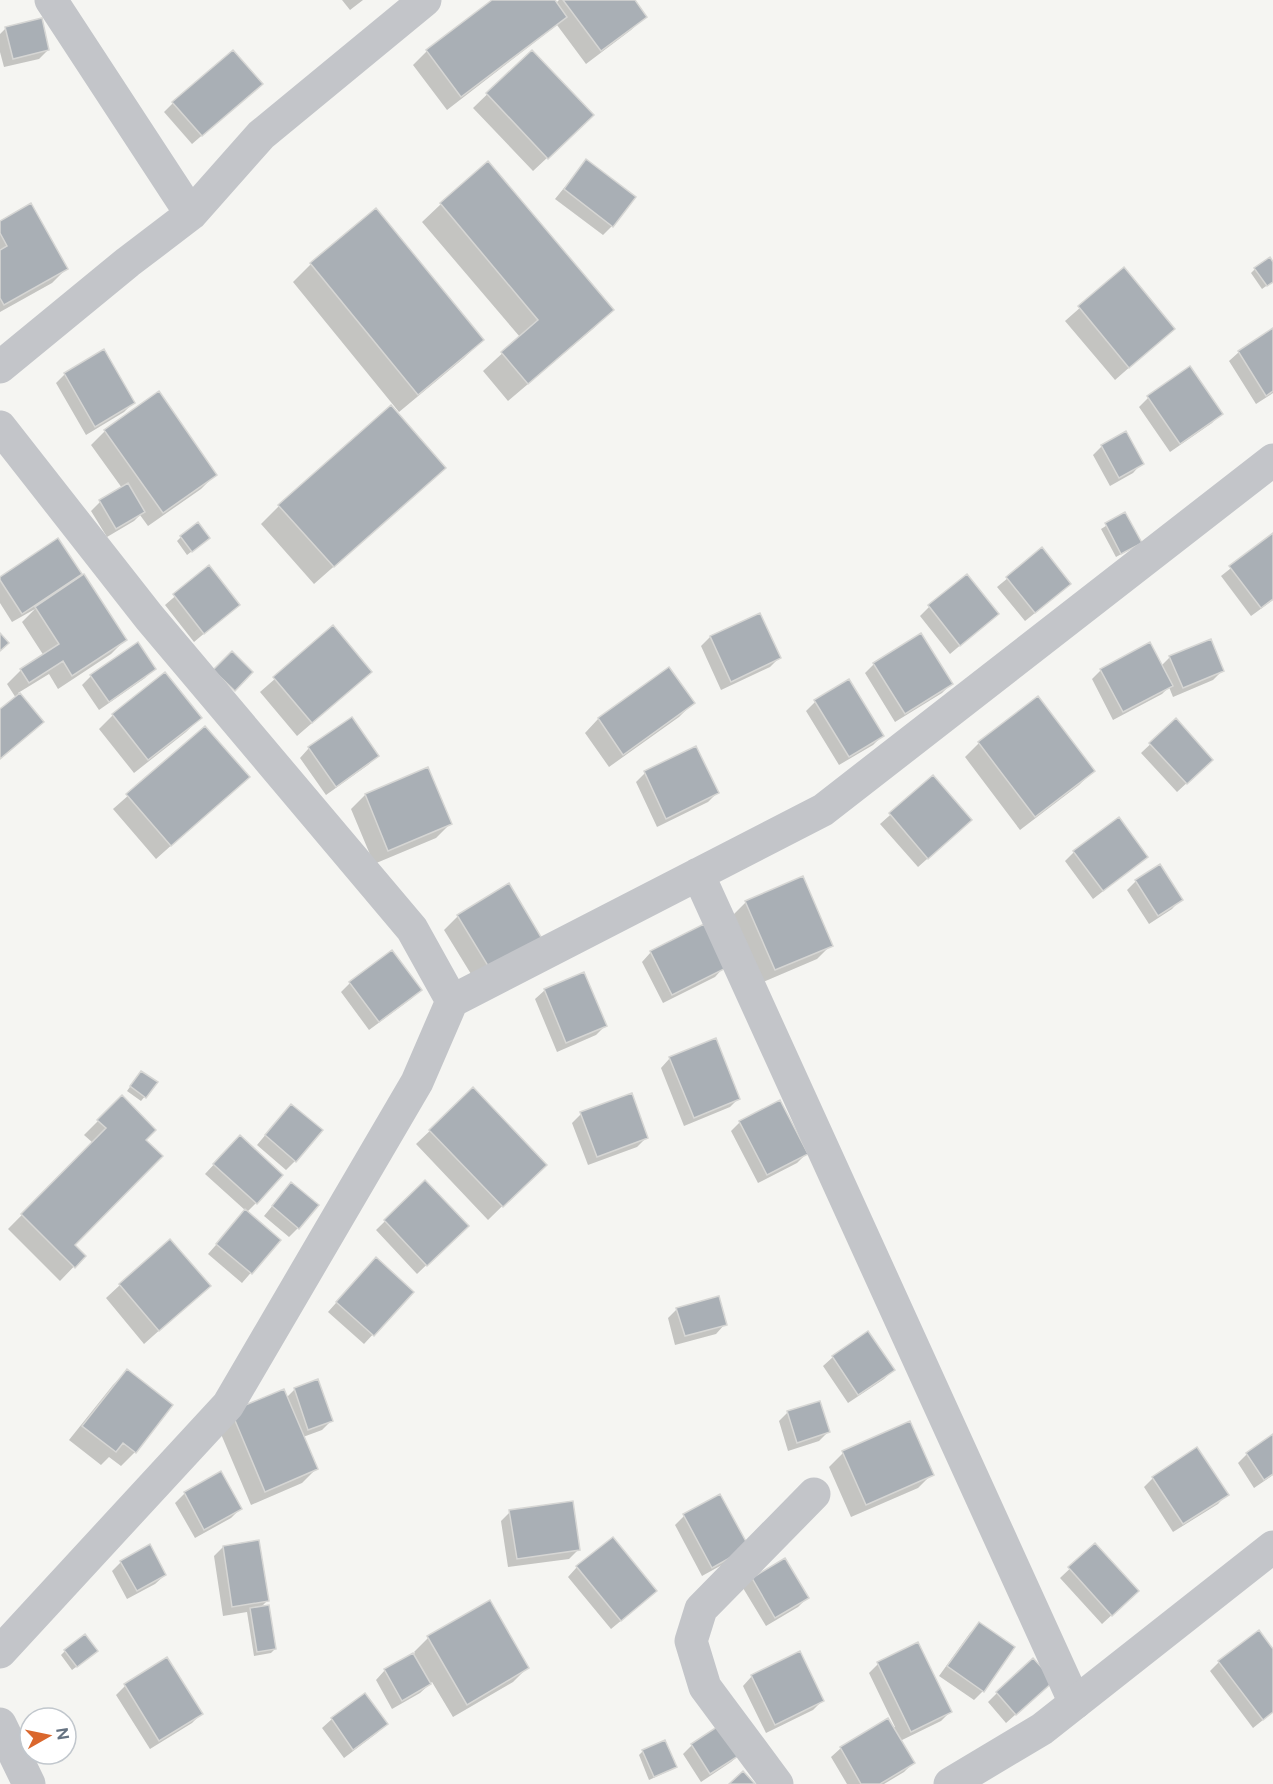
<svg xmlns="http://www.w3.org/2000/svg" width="1273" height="1784" viewBox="0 0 1273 1784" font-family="'Public Sans',sans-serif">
<rect width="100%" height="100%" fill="#f5f5f2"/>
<path fill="#0003" d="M342 0H363L350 10Z
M494 0H553L555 4 559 0H633L645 16 631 30 586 64 557 25 447 110 413 65 427 51Z
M6 28 48 50 39 59 4 67 0 52V34Z
M531 52 578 129 533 171 473 108Z
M251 93 192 144 164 112 173 103Z
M586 161 612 226 603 235 555 199Z
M441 204 612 309 594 328 508 401 483 371 520 337 422 222Z
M0 222 66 269 52 283 0 312Z
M311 264 482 340 464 358 399 412 293 282Z
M1273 265V281L1262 289 1251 273 1255 269Z
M1124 269 1173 329 1115 380 1065 321Z
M1273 330V393L1256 404 1229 361 1239 352Z
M1189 369 1221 413 1212 423 1170 452 1139 407 1148 398Z
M65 374 133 403 124 412 86 435 56 383Z
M105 431 215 475 201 489 148 526 140 515 134 521 107 537 91 511 100 502 122 488 91 445Z
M1102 446 1142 463 1133 473 1110 486 1093 455Z
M425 486 314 584 261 524 279 506Z
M1125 514 1136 546 1116 557 1101 529Z
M1273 535V600L1251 616 1221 576Z
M181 537 204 542 187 555 177 541Z
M1042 550 1060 593 1025 621 997 587Z
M209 567 238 605 194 642 165 605Z
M80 574 72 582 125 640 111 654 58 689 49 674 18 693 42 722 0 758V711L16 698 7 684 21 670 44 656 22 622 35 609 12 622 0 603V578Z
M929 607 997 614 950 654 920 616Z
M759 615 779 658 770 667 721 690 701 646 710 637Z
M333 628 356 685 297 736 260 692Z
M920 635 951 684 942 693 895 722 865 673 874 664Z
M1170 657 1222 671 1213 680 1173 697 1169 687 1162 694 1113 720 1092 679 1101 670 1161 666Z
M154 668 145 678 99 710 82 685 91 676Z
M668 669 693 703 679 717 609 767 585 733 598 719Z
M849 681 882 736 873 745 839 765 806 711 815 702Z
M1038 698 1093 771 1079 785 1020 830 965 757 979 743Z
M113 715 200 718 186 732 134 773 99 729Z
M1176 720 1202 769 1177 792 1141 753Z
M205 728 248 777 156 859 113 809Z
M309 748 378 756 368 765 326 795 300 758Z
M695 748 717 793 708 802 657 827 636 782 645 773Z
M427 769 450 824 436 838 374 864 351 809 365 795Z
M933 777 961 829 918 867 880 824Z
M1074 852 1147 857 1093 899 1065 861Z
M1159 866 1181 899 1172 909 1149 924 1127 890 1136 881Z
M746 902 831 945 817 959 761 983 732 916Z
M458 916 542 941 479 987 444 930Z
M651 952 724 967 715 977 663 1003 642 962Z
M350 983 420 990 411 999 369 1030 341 992Z
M545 990 605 1026 596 1035 557 1052 535 999Z
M670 1058 739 1098 730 1107 684 1126 661 1068Z
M137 1077 156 1083 141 1101 127 1091Z
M473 1090 545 1164 488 1220 416 1144Z
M122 1097 144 1140 73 1245 84 1256 60 1281 8 1229 93 1143 84 1135Z
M581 1114 646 1138 637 1147 588 1165 572 1123Z
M282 1115 295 1161 286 1170 257 1145Z
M740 1122 806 1154 797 1163 758 1183 731 1131Z
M231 1146 256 1203 247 1212 279 1240 242 1283 208 1254 246 1211 205 1174Z
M425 1182 467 1226 417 1274 376 1230Z
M283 1193 298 1228 289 1237 264 1216Z
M367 1268 412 1292 364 1344 328 1312Z
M120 1285 209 1286 144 1344 106 1298Z
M677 1309 725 1324 716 1334 675 1345 668 1318Z
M868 1333 893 1370 884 1379 848 1403 823 1366 833 1357Z
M127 1371 171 1405 135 1452 121 1466 109 1457 101 1465 69 1440 113 1385Z
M295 1389 331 1421 322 1430 303 1437 316 1469 302 1483 251 1505 218 1427 286 1398Z
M788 1412 828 1432 819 1441 788 1451 779 1421Z
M1273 1436V1475L1254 1488 1238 1463 1247 1454Z
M843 1453 932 1474 918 1488 851 1517 829 1467Z
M220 1473 240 1509 231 1518 195 1538 175 1503 185 1493Z
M1153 1478 1227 1494 1218 1504 1173 1532 1144 1487Z
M720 1496 738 1556 702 1576 675 1525 684 1516Z
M510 1512 578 1550 569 1559 508 1567 501 1521Z
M1095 1545 1128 1600 1102 1624 1060 1578Z
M223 1547 267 1601 261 1607 275 1649 271 1653 254 1656 247 1612 223 1616 214 1556Z
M121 1562 165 1575 155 1584 127 1599 112 1571Z
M577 1567 646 1600 611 1629 568 1577Z
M753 1579 807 1598 798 1607 766 1626 743 1588Z
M489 1602 527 1668 513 1682 453 1717 432 1682 420 1693 392 1709 376 1680 385 1670 415 1653 414 1652 428 1638Z
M979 1624 1013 1648 983 1691 974 1700 939 1676 970 1633Z
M65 1651 92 1655 72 1670 61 1655Z
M1273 1652V1712L1253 1728 1210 1671 1219 1662Z
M167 1659 201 1714 192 1723 150 1749 116 1695 125 1686Z
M878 1664 950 1712 941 1721 900 1741 913 1763 904 1772 884 1784H847L831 1757 841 1748 895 1727 869 1673Z
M752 1676 822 1701 813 1710 766 1733 743 1686Z
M1043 1690 1006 1723 988 1702 997 1693Z
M365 1695 386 1724 377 1733 344 1758 322 1728 332 1719Z
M692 1745 741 1753 731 1762 701 1782 683 1754Z
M643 1751 675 1766 671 1770 649 1780 639 1755Z"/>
<path fill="#a9afb5" stroke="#d6d6d4" stroke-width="1.5" d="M492 0H555L567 17 461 97 426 50Z
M563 0H635L647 17 601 51Z
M42 18 49 50 13 59 5 27Z
M233 50 263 84 202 136 172 102Z
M532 50 594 115 548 159 486 93Z
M586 159 636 197 613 227 564 189Z
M488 161 614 310 528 384 501 352 538 320 440 203Z
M31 203 68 269 4 305 0 298V250L7 246 0 233V221Z
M376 208 484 340 418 395 310 263Z
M1270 257 1273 262V282L1267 286 1254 268Z
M1124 267 1175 329 1129 368 1078 306Z
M1273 328V391L1266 396 1238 351Z
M104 349 135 403 95 427 64 373Z
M1190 366 1223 414 1180 444 1147 396Z
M159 391 217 475 163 513 104 430Z
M391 405 446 468 334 567 278 505Z
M1126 431 1144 464 1119 478 1101 445Z
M128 483 145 512 116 529 99 500Z
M1125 512 1142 543 1121 554 1105 523Z
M198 522 210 538 192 552 180 536Z
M1273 533V599L1261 608 1229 566Z
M58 538 82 574 22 614 0 580V577Z
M1042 547 1071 584 1035 613 1006 577Z
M209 565 240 605 204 634 173 594Z
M84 574 127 640 72 676 63 661 29 683 20 669 59 644 35 607Z
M967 574 999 614 960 646 928 605Z
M760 613 781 658 731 682 710 636Z
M333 625 372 672 312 723 273 677Z
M0 633 9 643 0 651Z
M921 633 953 684 905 714 873 663Z
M1211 639 1224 671 1183 688 1169 656Z
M138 642 156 669 109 702 90 675Z
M1150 642 1173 686 1123 712 1100 669Z
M232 651 253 672 235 691 213 670Z
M669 667 695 703 623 755 598 718Z
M165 672 202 718 148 760 112 714Z
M849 679 884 736 849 757 814 700Z
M20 693 44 722 0 759V709Z
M1038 696 1095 771 1035 817 978 742Z
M352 717 379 756 336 787 308 747Z
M1176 718 1213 760 1187 784 1149 743Z
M205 726 250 777 171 846 126 794Z
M696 746 719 793 666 819 644 771Z
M428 767 452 824 388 851 365 794Z
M933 775 972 820 928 859 889 813Z
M1119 817 1148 857 1103 891 1073 851Z
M1160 864 1183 900 1158 916 1135 880Z
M803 876 833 946 775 970 745 901Z
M509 883 544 942 493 974 457 915Z
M704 924 726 968 672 995 650 951Z
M392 950 422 990 379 1022 349 982Z
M584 972 607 1026 566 1043 544 989Z
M716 1038 740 1099 694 1118 669 1057Z
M141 1071 158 1082 146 1098 130 1086Z
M473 1087 547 1165 503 1207 429 1130Z
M632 1093 648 1138 597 1157 580 1112Z
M122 1095 156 1130 146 1140 163 1156 75 1245 86 1256 75 1268 21 1214 106 1128 97 1120Z
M780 1100 808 1154 767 1175 739 1121Z
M291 1104 323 1130 296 1162 265 1135Z
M240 1135 283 1175 257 1204 213 1164Z
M425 1180 469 1226 427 1266 384 1220Z
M291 1182 319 1205 299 1229 272 1206Z
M245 1209 281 1240 252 1274 216 1244Z
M170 1239 211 1286 159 1331 119 1284Z
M376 1257 414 1292 374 1336 336 1302Z
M719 1296 727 1325 685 1336 676 1308Z
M868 1331 895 1370 858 1395 832 1356Z
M127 1369 173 1405 136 1453 123 1443 116 1452 82 1426Z
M318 1379 333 1421 308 1430 294 1388Z
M284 1389 318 1469 265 1492 231 1411Z
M820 1401 830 1432 797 1443 787 1411Z
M910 1421 934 1475 866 1505 842 1451Z
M1273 1434V1474L1264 1480 1246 1453Z
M1197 1447 1229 1495 1183 1524 1152 1477Z
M221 1471 242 1509 204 1530 184 1492Z
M720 1494 749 1547 712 1568 683 1514Z
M573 1501 580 1550 517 1559 509 1510Z
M613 1537 657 1591 621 1621 576 1566Z
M259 1540 269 1601 232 1607 223 1546Z
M1095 1543 1139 1591 1112 1616 1068 1567Z
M150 1544 166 1575 137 1591 120 1561Z
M785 1558 809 1598 775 1618 752 1578Z
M490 1600 529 1668 467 1705 427 1636Z
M269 1605 276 1649 257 1652 250 1608Z
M979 1622 1015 1647 984 1692 947 1666Z
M1259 1630 1273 1649V1712L1263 1720 1218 1661Z
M85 1634 98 1651 77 1667 64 1650Z
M918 1642 952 1712 911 1732 877 1662Z
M800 1651 824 1701 775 1725 751 1675Z
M413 1653 431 1684 402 1701 384 1669Z
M167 1657 203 1714 159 1741 124 1684Z
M1033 1658 1054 1681 1016 1715 996 1692Z
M365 1693 388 1724 353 1750 331 1718Z
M888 1718 915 1763 880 1784H861L840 1747Z
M723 1723 743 1753 710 1774 691 1744Z
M665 1740 677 1767 654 1777 642 1750Z
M743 1771 755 1784H729Z"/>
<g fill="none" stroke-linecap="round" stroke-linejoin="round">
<path stroke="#c3c5c9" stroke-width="33" d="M51 0 191 214
M0 367 128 262 191 214 261 135 425 0
M0 427 149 617 412 929 452 1001
M698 874 1075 1703
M0 1652 228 1405 417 1082 452 1001 823 810 1273 460
M0 1724 29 1784
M777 1784 705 1687 691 1641 701 1609 814 1494"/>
<path stroke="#c3c5c9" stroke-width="33" d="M950 1784 1042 1729 1273 1547"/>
</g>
<g transform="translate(48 1736) rotate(81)"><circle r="28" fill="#ffffff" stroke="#c1c7cd" stroke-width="1.5"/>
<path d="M0-4.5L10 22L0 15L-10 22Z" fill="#da672d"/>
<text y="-9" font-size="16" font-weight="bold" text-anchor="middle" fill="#657281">N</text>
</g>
</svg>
